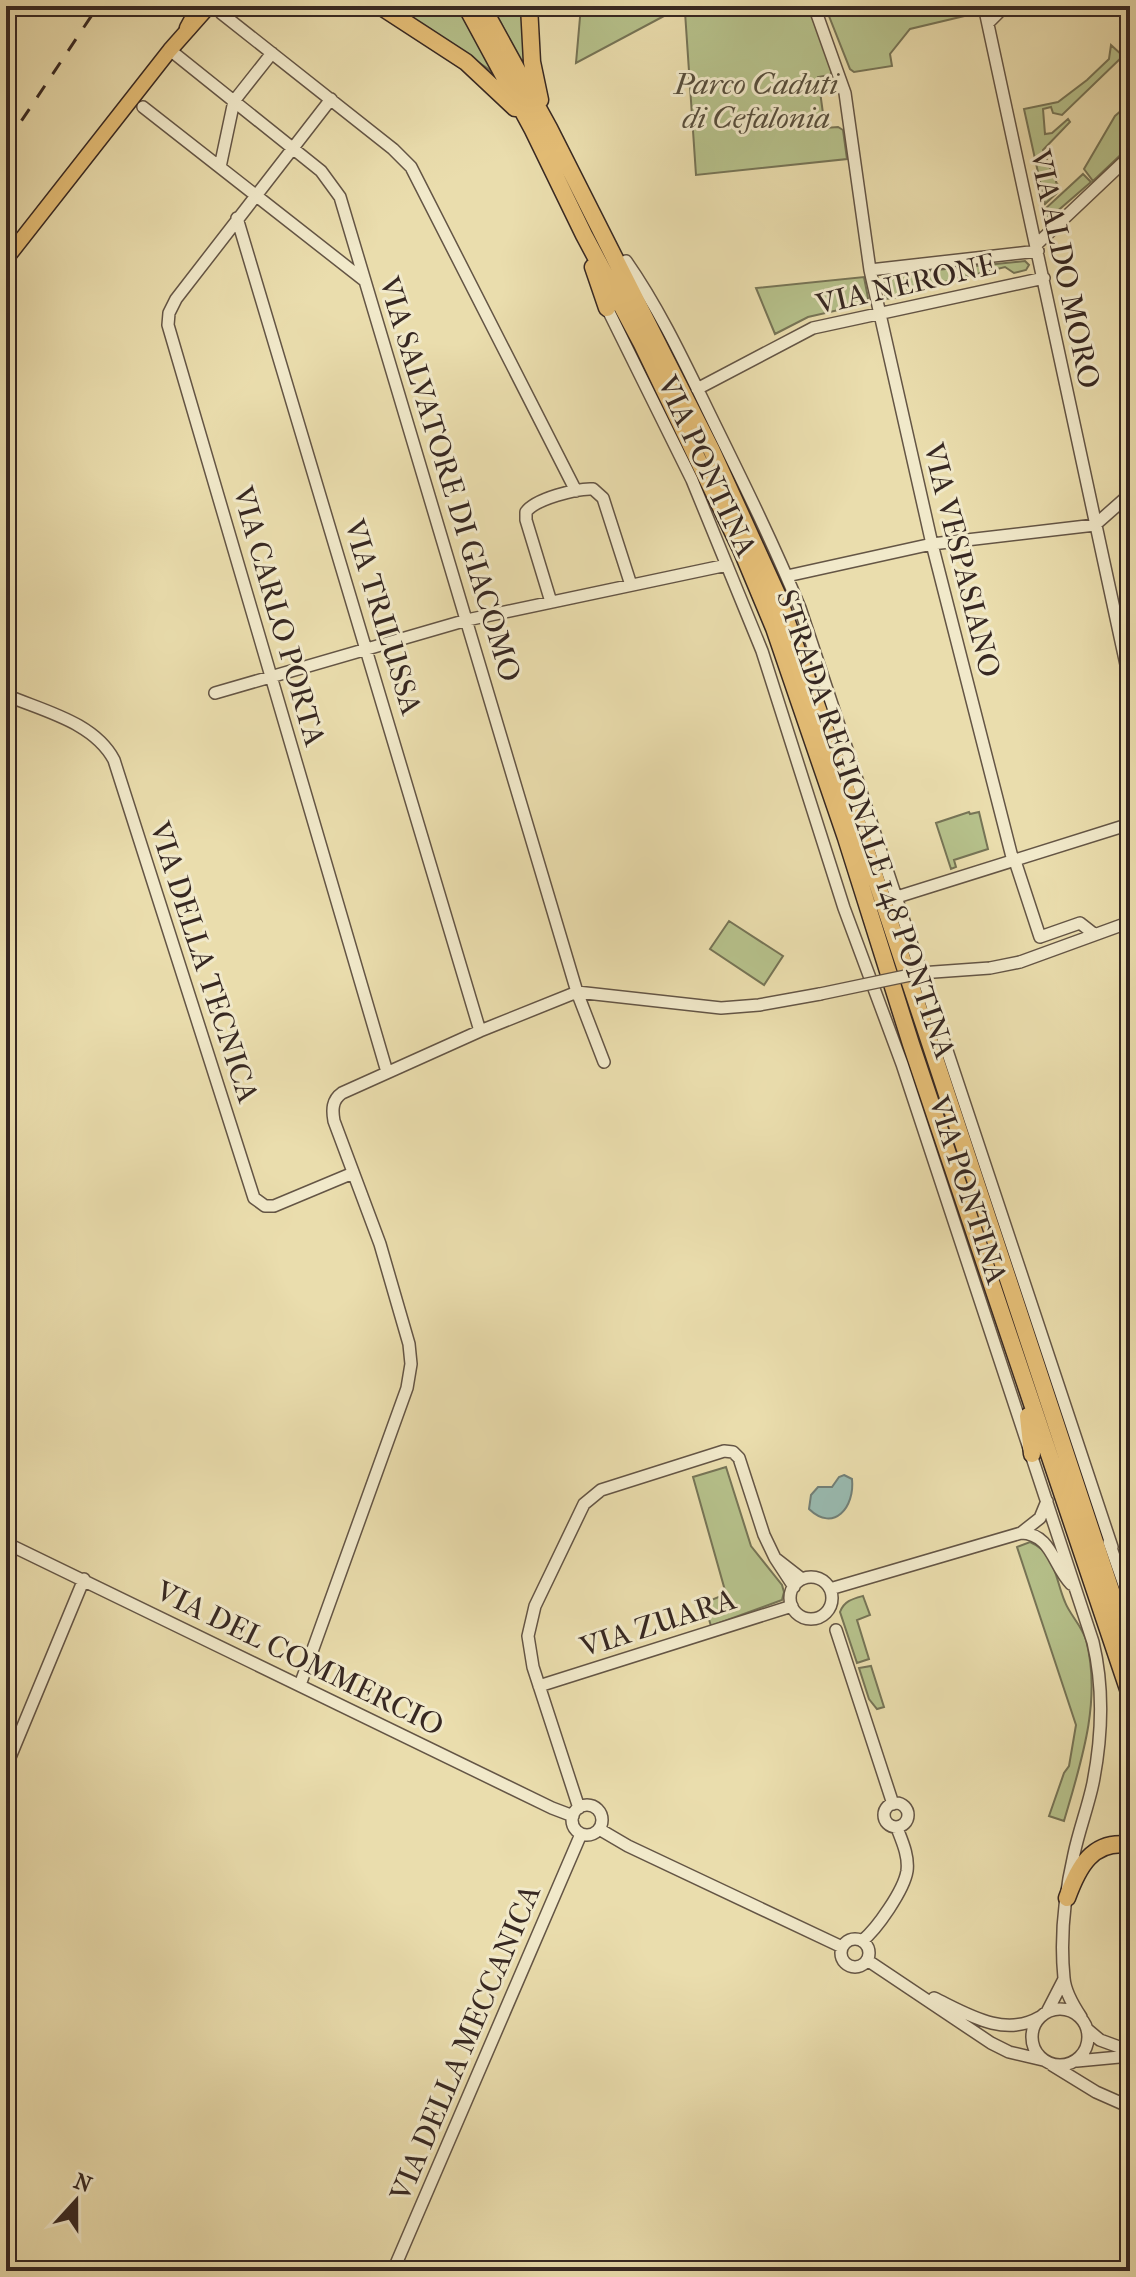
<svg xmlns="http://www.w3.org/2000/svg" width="1136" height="2277" viewBox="0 0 1136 2277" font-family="'IM FELL French Canon',serif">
<rect width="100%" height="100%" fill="#eaddad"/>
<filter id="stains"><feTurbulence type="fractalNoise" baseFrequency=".0025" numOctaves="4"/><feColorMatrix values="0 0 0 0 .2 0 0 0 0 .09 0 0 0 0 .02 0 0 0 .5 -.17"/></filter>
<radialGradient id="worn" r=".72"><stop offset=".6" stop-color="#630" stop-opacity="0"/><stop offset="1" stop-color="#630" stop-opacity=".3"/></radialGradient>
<path fill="#b6c18b" stroke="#767456" stroke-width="2" d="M394 6H462L500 79 487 68Z
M492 6H528L526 64 523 65Z
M581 6H808L833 70 830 75 818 77 825 128 838 127 843 130 847 159 696 175 685 12 679 8 576 63Z
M825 6H971L973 14 910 29 890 54 892 66 854 72 850 69Z
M1111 45 1123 56 1062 115 1053 113 1051 107 1043 109 1045 134 1052 133 1068 119 1070 122 1043 150 1047 159 1045 162 1057 176 1056 182 1061 189 1045 204 1024 109 1058 102 1087 80 1109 59Z
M1130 103V146L1093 181 1084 169 1115 116Z
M1083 174 1091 182 1047 220 1045 209Z
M1025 261 1029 265 1026 270 1014 273 1005 267 900 293 901 297 886 299 882 281 886 275Z
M864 277 868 298 865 304 808 317 775 334 756 288Z
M969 812 970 814 979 812 988 849 954 860 956 867 951 869 936 823Z
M729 921 783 956 764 985 710 949Z
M726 1467 751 1546 782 1585 784 1592 782 1600 711 1626 704 1603 726 1594 693 1477Z
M1030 1542C1056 1553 1055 1579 1065 1602 1070 1615 1082 1626 1086 1640 1102 1700 1081 1763 1064 1821L1049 1816 1064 1773 1069 1766 1076 1725 1017 1547Z
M863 1596 870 1615 857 1620 869 1659 857 1663 840 1612C844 1601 852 1599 863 1596Z
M871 1666 884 1707 877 1709 869 1699 859 1668Z"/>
<path fill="#99bbb1" stroke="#728078" stroke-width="2" d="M844 1475 852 1479C855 1507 834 1533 809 1509L811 1495 818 1487H832L839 1477Z"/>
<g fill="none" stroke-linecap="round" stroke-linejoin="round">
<defs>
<path id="minor" d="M814 6 845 93 870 270 1038 251
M984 6 1130 683
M221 13 393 149 411 167 576 491
M988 23 1005 6
M170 50 321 171 340 197 577 992 604 1062
M331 99 176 299 169 313 168 325 387 1072
M143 107 365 281
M220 167 234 101 272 53
M237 218 480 1031
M1037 244 1130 156
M626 261C661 311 687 368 714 423 744 484 774 545 800 608L1112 1547
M870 270 932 544 1013 861
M607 308 692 480 762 651 844 908 902 1064 1093 1642C1104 1688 1102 1737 1093 1783 1088 1807 1079 1830 1074 1854 1065 1893 1060 1938 1064 1978 1065 1992 1073 2005 1081 2017
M697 389 813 328 1044 278
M787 576 932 544 1095 525 1130 494
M551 602 526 520V512C535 499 577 488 593 489L603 498 631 585
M215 693 467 620 727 565
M6 695C43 711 94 722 114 760L254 1198 265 1206H274L353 1173
M1015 861 1040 937 1080 923 1094 934
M897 897 1130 824
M1020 962 1130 922
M1047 1501 1040 1518 1021 1533C1052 1534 1053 1566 1071 1584
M1109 1542 1130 1602
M6 1543 552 1808 573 1816
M790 1598a21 21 0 1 1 42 0a21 21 0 1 1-42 0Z
M794 1587 775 1558 802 1579
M830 1589 1021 1533
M836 1630 893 1804
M300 1685 407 1388 411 1364 409 1344 380 1244 334 1121C332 1110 332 1100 342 1093L480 1031 577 992 721 1008 759 1005 820 994
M539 1686 792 1606
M6 1767 84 1579
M884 1815a12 12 0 1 1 24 0a12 12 0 1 1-24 0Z
M572 1820a15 15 0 1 1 30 0a15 15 0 1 1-30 0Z
M579 1808 533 1667 528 1636 535 1606 584 1504 601 1490 724 1451 733 1452 739 1458 764 1535 775 1558
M599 1829 628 1846 842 1947
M841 1953a14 14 0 1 1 28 0a14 14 0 1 1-28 0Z
M862 1941C877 1929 904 1890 907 1871 909 1856 902 1841 897 1828
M867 1960 991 2043 1009 2052 1043 2060
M934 1998C967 2014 1004 2038 1040 2017
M1032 2037a28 28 0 1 1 56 0a28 28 0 1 1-56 0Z
M1047 2012 1064 1979
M1088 2030 1100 2040 1130 2051
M1077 2061 1130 2056
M1052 2065 1096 2092 1130 2107
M393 2271 581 1834"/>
<path id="major" d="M6 259 170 50 209 6"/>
<path id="highway" d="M380 6 466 62 515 108
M466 6 533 130 584 235 642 344 741 549 774 628 846 838 911 1044 1130 1695
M482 6 549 128 711 449 777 594 841 774 1130 1648
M529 6 532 62 540 100
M188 28 200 6
M593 267 607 308
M1028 1416 1032 1454
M1067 1898C1078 1868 1092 1839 1130 1845"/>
</defs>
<use href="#minor" stroke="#645545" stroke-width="14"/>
<use href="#major" stroke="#372822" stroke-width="17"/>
<use href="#highway" stroke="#372822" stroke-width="19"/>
<use href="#minor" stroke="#f1e9ca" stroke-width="11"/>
<use href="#major" stroke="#e5be76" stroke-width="14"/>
<use href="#highway" stroke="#e5be76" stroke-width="16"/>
<path stroke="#372822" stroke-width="3" stroke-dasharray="14 14" stroke-linecap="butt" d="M6 144 98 6"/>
<defs>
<path id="minor-bridge" d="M820 994 920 973 990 968 1020 962"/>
</defs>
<use href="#minor-bridge" stroke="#645545" stroke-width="14" stroke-linecap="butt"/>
<use href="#minor-bridge" stroke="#f1e9ca" stroke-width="11"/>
</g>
<g text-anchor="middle" stroke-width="6" stroke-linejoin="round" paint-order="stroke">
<g font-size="30" font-style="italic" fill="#574e3c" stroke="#f1e9ca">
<text x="756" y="94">Parco Caduti<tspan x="756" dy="34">di Cefalonia</tspan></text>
</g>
<g font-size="30" fill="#372822" stroke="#f1e9ca">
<text transform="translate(1065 269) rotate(78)" y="10">VIA ALDO MORO</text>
<text transform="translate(906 284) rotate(-13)" y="10">VIA NERONE</text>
<text transform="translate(707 466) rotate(65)" y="10">VIA PONTINA</text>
<text transform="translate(450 479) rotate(73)" y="10">VIA SALVATORE DI GIACOMO</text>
<text transform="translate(962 560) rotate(76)" y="10">VIA VESPASIANO</text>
<text transform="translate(279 616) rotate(74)" y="10">VIA CARLO PORTA</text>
<text transform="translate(383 617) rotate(73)" y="10">VIA TRILUSSA</text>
<text transform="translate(866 824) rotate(71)" y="10">STRADA REGIONALE 148 PONTINA</text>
<text transform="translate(204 962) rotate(72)" y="10">VIA DELLA TECNICA</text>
<text transform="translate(968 1190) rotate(72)" y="10">VIA PONTINA</text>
<text transform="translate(658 1623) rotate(-18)" y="10">VIA ZUARA</text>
<text transform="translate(300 1658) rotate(26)" y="10">VIA DEL COMMERCIO</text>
<text transform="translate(465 2043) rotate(-67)" y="10">VIA DELLA MECCANICA</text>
</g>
</g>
<rect width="1136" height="2277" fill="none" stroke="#eaddad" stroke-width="32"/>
<rect x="8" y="8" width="1120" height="2261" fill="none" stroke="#372822" stroke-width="4"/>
<rect x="16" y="16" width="1104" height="2245" fill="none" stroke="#372822" stroke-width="2"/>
<g transform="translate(76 2201) rotate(21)" stroke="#f1e9ca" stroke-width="6" paint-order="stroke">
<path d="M0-6L14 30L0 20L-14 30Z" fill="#372822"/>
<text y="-12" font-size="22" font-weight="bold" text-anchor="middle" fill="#372822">N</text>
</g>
<rect width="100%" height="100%" filter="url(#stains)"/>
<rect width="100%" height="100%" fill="url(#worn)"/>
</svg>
